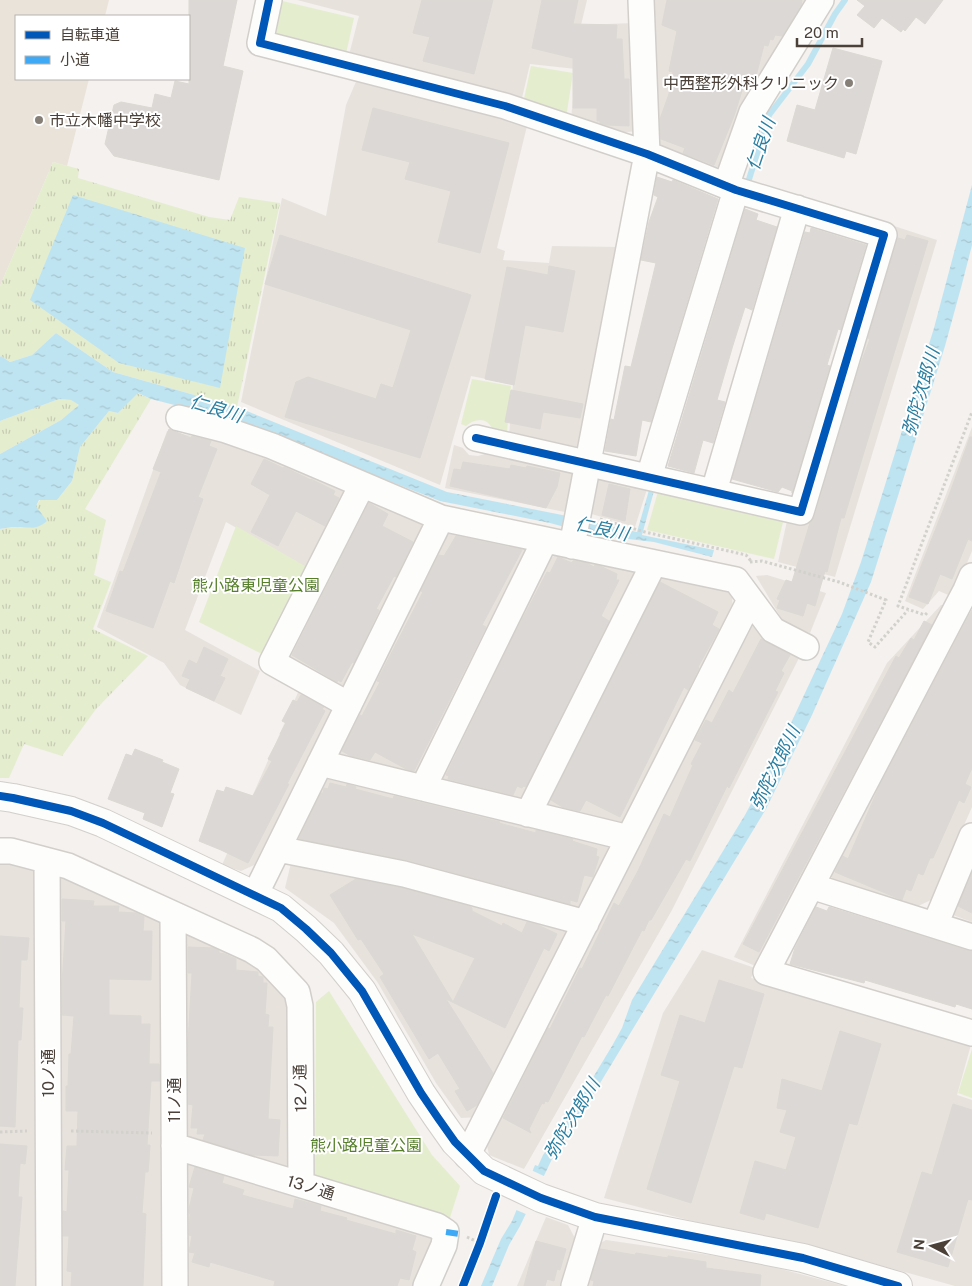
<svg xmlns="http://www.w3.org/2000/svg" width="972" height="1286" viewBox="0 0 972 1286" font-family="'Public Sans','Noto Sans JP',sans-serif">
<defs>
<pattern id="grass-tufts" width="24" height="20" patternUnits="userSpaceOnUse" patternTransform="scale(1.25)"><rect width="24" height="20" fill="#e5edcf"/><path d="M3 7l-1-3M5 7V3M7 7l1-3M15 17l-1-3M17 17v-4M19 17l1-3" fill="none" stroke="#c6ccb2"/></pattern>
<pattern id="water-ripples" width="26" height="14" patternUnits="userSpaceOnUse" patternTransform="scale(1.25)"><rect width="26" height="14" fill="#bfe4f1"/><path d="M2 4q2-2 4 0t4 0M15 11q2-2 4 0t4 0" fill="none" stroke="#a6c5cf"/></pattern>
</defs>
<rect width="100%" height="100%" fill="#f4f1ee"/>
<path fill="#e7e2dc" d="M297 0H587L581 25 634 23 638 131 616 133 571 119 576 69 530 64 521 102 349 55 359 16Z
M653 0H807L721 168 668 155 656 139Z
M358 77 528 122 497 248 505 251 503 260 549 263 552 246 620 247 579 453 509 437 513 384 471 376 440 485 241 402 282 198 326 216 346 105Z
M894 226 937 240 835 577 778 562 787 521 806 522Z
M972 427V551L953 597 939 591 923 609 905 601Z
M167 431 219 441 425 517 526 540 534 553 551 558 565 549 631 564 637 577 657 580 671 572 723 585 732 593 733 617 746 625H763L800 656 672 910 524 1169 489 1155 481 1117 461 1118 436 1083 378 983 334 923 285 888 291 863 263 861 241 871 222 865 307 672 282 659 325 578 226 522 185 630 260 671 241 715 180 685 164 663 97 627Z
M454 445 463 448 469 455 478 456 488 453 566 462 576 478 570 513 445 488Z
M604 474 648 486 635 527 585 512 591 487Z
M767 575 826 593 810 633 784 623 756 576Z
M941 605H949L758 967 734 957 887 663Z
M967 613 972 615V807L931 900 916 907 833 880 828 871Z
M972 848V922L953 915 947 905Z
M0 862 62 874 248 960 282 984 290 1010 291 1166 436 1235 415 1286H0Z
M702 950 755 968 751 978 972 1041 957 1095 972 1100V1286H955L804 1244 692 1221 604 1198 663 1013Z
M546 1217 568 1225 578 1244 566 1286H517Z
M606 1240 751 1261 845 1286H589L586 1281 595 1246Z"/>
<path fill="#eae3da" d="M0 0H109L105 16H16V79H89L67 166 53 162 0 286Z"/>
<path fill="url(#grass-tufts)" d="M53 162 79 169 78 178 209 217 230 220 239 197 280 203 237 407 113 372 56 333 32 355 10 362 1 356 0 357V286Z
M137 393 151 399 85 509 106 520 94 575 111 582 93 629 148 656 96 709 62 756 24 744 9 778H0V529L17 527 31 528 36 506 40 500H57L72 481 80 447 109 411 118 413Z
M59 399 71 400 80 405 61 420 0 454V421Z"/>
<path fill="#e5edcf" d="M278 0 354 18 345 58 280 40 272 26Z
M531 66 573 73 566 118 529 108 524 99Z
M472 379 511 386 507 432 492 429C488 417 475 418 466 426L461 424Z
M659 488 784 518 774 559 647 530Z
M236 526 310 569 264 655 199 622Z
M329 991 432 1155 460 1186 447 1227 315 1180 316 1002Z
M972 1049V1098L958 1093Z"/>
<path fill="url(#water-ripples)" d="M972 185V245L962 284 945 346 871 582 812 715 766 809 562 1146 552 1159 520 1226 509 1245 492 1286H481L501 1239 512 1221 535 1165 538 1166 543 1155 560 1132 612 1046 622 1028 632 1000 745 815 768 772 842 614 861 562 934 328Z
M73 195 245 248 220 388 119 363 30 300Z
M56 333 113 372 237 407 447 492 562 515 637 532 649 490 654 491 642 535 714 550 712 557 654 542 594 535 550 523 440 501 237 421 151 399 138 393 118 413 109 411 80 447 72 481 57 500H39L36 506 47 521C35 531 30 527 16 527 11 527 5 528 0 529V454L61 420 79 405 71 400 59 399 0 421V357L1 356 10 362 32 355Z"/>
<path fill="#f4f1ee" d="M531 1170 546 1177 528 1215 514 1209Z"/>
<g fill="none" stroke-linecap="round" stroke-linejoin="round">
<path stroke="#bfe4f1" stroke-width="6" d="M746 189 769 115 808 64 835 14 845 0"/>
</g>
<path fill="#dcd8d5" stroke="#dcd8d4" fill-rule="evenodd" d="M189 0H237L223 66 243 71 219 180 114 156 105 144 114 105 121 102 152 108 155 94 171 98 175 81 189 84Z
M422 0H493L474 74 423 61 430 37 413 33Z
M542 0H578L573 24 617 25 616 39H622L624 79H629V126L607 125 600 123V121H597V108H573V58L532 48Z
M667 0H802L801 6 782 36 775 35 773 40 770 39 768 46 764 45 755 80 746 78 734 116 714 165 683 153 685 148 661 139 660 119 669 94 673 72 669 71 677 31 662 25Z
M857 0H943L925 24 916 17 905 31 903 29 901 32 882 18 874 28 857 15 865 6Z
M833 48 882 61 856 154 846 151 844 158 787 141 797 105 815 110Z
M373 108 509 143 480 253 438 242 451 191 405 179 410 162 362 150Z
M657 177 672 182 673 180 718 199 651 422 642 420 636 456 605 451 611 419 614 420 625 366 631 367 656 263 641 260 649 222 658 197 654 195Z
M745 209 758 214 756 220 777 227 752 310 745 307 733 345 717 400 725 402 713 443 703 440 694 473 668 466Z
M811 228 866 245 841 330 838 329 827 365 830 366 792 493V491L782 487 778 492 732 479 805 232 810 233Z
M280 235 471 295 420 458 285 417 296 382 308 377 376 399 381 384 393 388 411 330 265 284Z
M907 235 928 241 844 518H841L827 572 825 571 815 606 807 603 803 616 777 608 780 600 777 599 786 580 792 582 810 523 815 516 857 374 870 339 868 338 898 238 905 240Z
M549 266 575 271 563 332 525 325 514 385 485 379 507 267 548 275Z
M511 390 583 404 580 418 543 412 540 429 505 422Z
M169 429 191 438 192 436 211 441 209 446 217 449 198 497 203 499 187 544 174 583 170 581 153 628 106 611 120 571 123 572 161 472 153 469Z
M970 437H972V541L968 539 952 579 940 574 928 604 909 597 951 490Z
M264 459 283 468 284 467 311 480V479L335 491 333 495 339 498 325 526 296 511 278 546 251 532 270 495 251 484Z
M463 462 510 469 511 465 526 468 527 466 560 473 557 487 546 508 450 486 454 469 461 470Z
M609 484 630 489 625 521 602 515Z
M369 503 388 514 382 526 413 542 396 577 394 576 376 609 379 610 354 663 352 662 341 682 338 680 337 682 292 655Z
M456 536 522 550 482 625 486 627 414 771 408 770 375 752 370 760 351 756 342 751 360 715 362 716 380 682 377 681 423 592 421 591 439 555 444 556Z
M558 557 572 563 573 561 587 563 594 567 595 565 600 566 617 574 616 580H619L601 616 609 621 526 787 523 786 522 788 517 786 513 795 448 779 449 776 446 775 511 641 547 572 550 573Z
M660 582 718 612 712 625 719 629 698 667 699 668 688 690 684 687 620 817 586 800 580 811 564 808 551 800Z
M972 610V768L965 784 971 787 964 803 959 800 933 858H930L923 875 918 873 911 891 906 889 902 900 835 872 843 856 848 859 879 787Z
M924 621 932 625 759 952 743 944 896 656 899 658 911 638 914 640Z
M761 639 790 655 781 671 784 673 775 691 778 692 729 788 727 786 690 861 686 859 651 920H649L644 931 642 930 608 996 606 995 584 1037 582 1036 548 1102 545 1101 544 1104 542 1103 529 1129 531 1133 503 1118 548 1028 550 1029 580 968 582 969 614 903 619 906 638 871 664 814 670 817 693 765 691 764 702 743 695 740 706 720 712 723 729 690 733 693Z
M204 647 228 659 220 676 225 678 214 701 186 688 190 679 182 676 189 660 197 664Z
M301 695 324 707 322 709 325 711 287 784H289L248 863 221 850 199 841 217 790 224 792 226 787 253 796 272 761 268 759 281 734H280L286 723 282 721 293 700 297 702Z
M135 749 163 760 162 762 179 769 170 793 174 794 162 827 143 819 145 813 108 799 126 754 132 756Z
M330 783 346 787 347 784 356 787 355 789 393 799 394 796 500 822 499 823 536 833V830L573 839 572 841 597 849 596 856 599 857 593 876V877L584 875 577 902 570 900V904L408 860 299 839 321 793H323L324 788 328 789Z
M972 873V913L958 906Z
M356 879 401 888 469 906 472 908V911L502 926 503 923 522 933 527 922 538 925 557 934 549 951 544 948 505 1028 446 999 493 1073 477 1105 467 1111 455 1091 460 1089 438 1053 429 1059 380 977 384 974 361 939 358 940 330 895ZM412 934 475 958 453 1002Z
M62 899 94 901 93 906H119L118 912 136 913 144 917 143 931H152L151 980 109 979V1015L141 1016V1024H150L149 1064H159L160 1081H151L147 1145H150L149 1161 148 1172H145L142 1213 146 1214 143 1286H71L72 1272 67 1271 69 1236H63V1211L67 1212 69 1170H65L67 1146H77L78 1111H66V1086H68L69 1054H71L74 1016 62 1015V984L66 921H62Z
M816 907 827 911 829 907 972 951V1009L956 1004 955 1007 865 980 864 983 790 964 795 948Z
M0 936 29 938 27 960H21L19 1008H23L21 1040H18L15 1127 0 1126Z
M188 947 214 948 219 951V953L225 954 236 959V970L258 972V976L263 977V983H267L265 1014 269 1015 268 1027H273L268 1119 280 1120 278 1156 252 1155 203 1140 205 1134H197L198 1128H191L193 1105 188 1104V1043L192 973H188Z
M719 980 764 994 742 1068 734 1066 691 1203 647 1189 680 1081 661 1075 680 1015 705 1023Z
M840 1031 881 1044 857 1125 849 1123 818 1228 766 1213 764 1220 740 1213 755 1161 786 1170 796 1137 780 1132 787 1110 777 1108 782 1079 822 1091Z
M953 1104 972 1110V1200L968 1199 948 1267 897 1252 922 1172 932 1175Z
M0 1144 27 1146 25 1164 20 1163 18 1197H22L15 1286H0Z
M195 1167 224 1176 222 1183 244 1190 242 1195 293 1209 295 1199 321 1206 320 1211 347 1218 346 1220 396 1234V1230L416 1236 412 1250 416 1252 409 1280 400 1278 397 1286H274L275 1281 210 1262 209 1267 192 1262 195 1253 189 1252 192 1236 189 1235 190 1214 189 1213V1209L194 1188 189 1187Z
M536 1241 566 1249 560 1270 557 1269 554 1281 547 1279 545 1286H524Z
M600 1249 635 1255 636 1253 668 1258V1256L706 1262V1268L761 1275 760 1286H593L594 1281 591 1280V1279Z"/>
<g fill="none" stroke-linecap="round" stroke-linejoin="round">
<defs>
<path id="minor" d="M269 0 260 43 505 106 647 154 736 190 884 235 801 512 476 438
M726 186 752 112 821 0
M179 418 226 430 272 446 441 518 736 580 773 630 806 647
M649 477 736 190
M714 491 797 208
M572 546 647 154 641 0
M972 576 966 590 766 972 972 1033
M349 705 272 662 362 485
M320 763 629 838
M423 788 545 540
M528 814 654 563
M278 849 404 874 586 923
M0 851H11L68 866 252 950 266 959 297 992 300 1006 301 1184
M47 861 49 1286
M811 886 972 937
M255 895 441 518
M173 914 175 1286
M935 925 972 836
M174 1146 437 1226 446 1232 444 1245 426 1286
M467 1156 750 600
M574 1286 595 1217"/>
<path id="tertiary" d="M0 796 13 798 71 811 103 823 281 908 306 929 331 953 362 991 421 1093 438 1118 455 1142 484 1171 541 1198 595 1217 803 1258 898 1286"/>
</defs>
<use href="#minor" stroke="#d2cfcb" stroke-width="28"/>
<use href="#tertiary" stroke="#d2cfcb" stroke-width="30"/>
<path stroke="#d3d1cc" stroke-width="3" stroke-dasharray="2.5 2.5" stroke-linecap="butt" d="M600 519 645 532 746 555 751 561
M750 562 762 561 839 582 886 600 868 642 875 647 908 610
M927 613 925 615 898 606 972 412
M71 1131 152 1133
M0 1132 27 1131
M467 1237 480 1243"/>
<use href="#minor" stroke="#fdfdfc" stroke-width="25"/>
<use href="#tertiary" stroke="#fdfdfc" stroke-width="28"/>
<path stroke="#3fa9f5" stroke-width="6" stroke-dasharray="12 6" stroke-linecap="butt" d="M446 1232 459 1234"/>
<defs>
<path id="cycleway" d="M269 0 260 43 505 106 647 154 736 190 884 235 801 512 476 438
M0 796 13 798 71 811 103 823 281 908 306 929 331 953 362 991 421 1093 438 1118 455 1142 484 1171 541 1198 595 1217 803 1258 898 1286
M463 1286 480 1243 496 1196"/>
</defs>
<use href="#cycleway" stroke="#fff" stroke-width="11"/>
<use href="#cycleway" stroke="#0057b8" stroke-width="8"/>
</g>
<g fill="#867f78" stroke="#fff" stroke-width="2">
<circle cx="849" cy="83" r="5"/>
<circle cx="39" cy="120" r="5"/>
</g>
<g text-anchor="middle" stroke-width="4" stroke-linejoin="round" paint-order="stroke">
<g font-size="16" fill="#4b4139" stroke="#fff" text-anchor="end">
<text x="839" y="89">中西整形外科クリニック</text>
<text x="49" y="126" text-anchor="start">市立木幡中学校</text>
</g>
<g font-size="16" fill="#567f2a" stroke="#fff">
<text x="256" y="591">熊小路東児童公園</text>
<text x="366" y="1151">熊小路児童公園</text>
</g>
<g font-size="16" fill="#4b4139" stroke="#fff">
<text transform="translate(48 1073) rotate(-90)" y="6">10ノ通</text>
<text transform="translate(300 1088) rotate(-91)" y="6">12ノ通</text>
<text transform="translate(174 1100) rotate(-90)" y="6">11ノ通</text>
<text transform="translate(311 1187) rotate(17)" y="6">13ノ通</text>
</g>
<g font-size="18" font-style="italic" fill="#2a7fa1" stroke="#fff">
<text transform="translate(761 144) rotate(-71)" y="6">仁良川</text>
<text transform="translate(921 392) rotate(-74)" y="6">弥陀次郎川</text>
<text transform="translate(216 409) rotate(17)" y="6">仁良川</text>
<text transform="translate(602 529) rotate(12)" y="6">仁良川</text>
<text transform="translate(775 768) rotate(-64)" y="6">弥陀次郎川</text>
<text transform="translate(572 1119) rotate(-59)" y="6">弥陀次郎川</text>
</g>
</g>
<rect x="15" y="15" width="175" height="65" fill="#ffffff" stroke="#b7b3b0"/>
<rect x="25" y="31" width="25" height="8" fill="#0057b8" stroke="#b7b3b0"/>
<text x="60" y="40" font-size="15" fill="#4b4139">自転車道</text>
<rect x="25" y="56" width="25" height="8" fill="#3fa9f5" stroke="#b7b3b0"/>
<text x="60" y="65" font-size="15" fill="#4b4139">小道</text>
<g transform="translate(932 1246) rotate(276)" stroke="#ffffff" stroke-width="4" paint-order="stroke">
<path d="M0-4L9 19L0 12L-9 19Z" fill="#4b4139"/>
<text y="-8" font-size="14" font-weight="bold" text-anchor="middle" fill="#4b4139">N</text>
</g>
<path d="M797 38v8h65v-8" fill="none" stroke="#4b4139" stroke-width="2.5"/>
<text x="804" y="38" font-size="15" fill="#4b4139" stroke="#ffffff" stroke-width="4" paint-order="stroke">20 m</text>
</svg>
